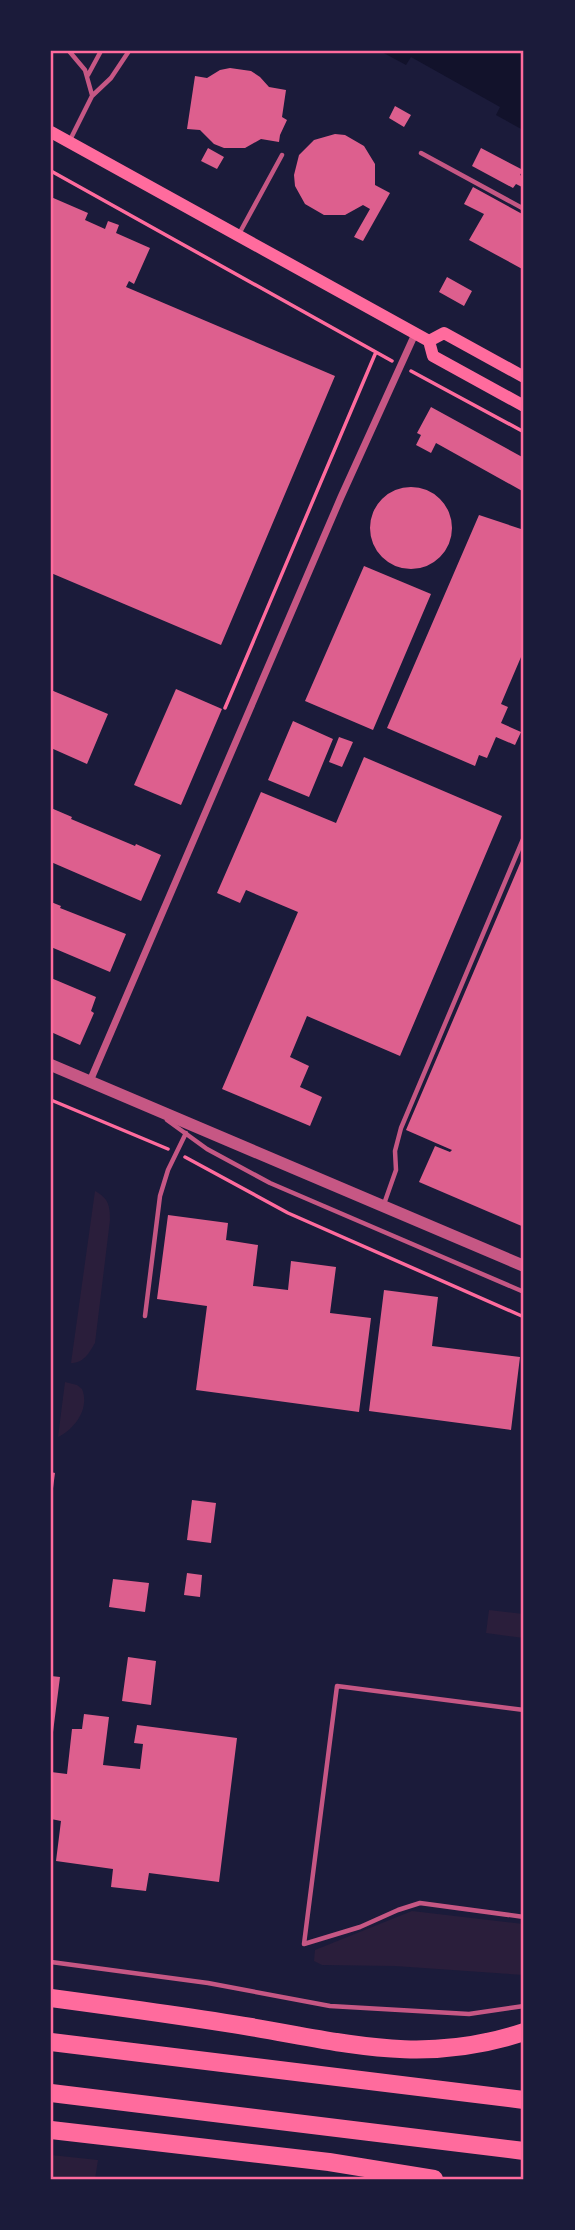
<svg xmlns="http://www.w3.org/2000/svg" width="575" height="2230" viewBox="0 0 575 2230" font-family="'Asap Condensed',sans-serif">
<rect width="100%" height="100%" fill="#1b1b3a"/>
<path fill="#2a1e3b" d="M95 1191C108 1198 110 1205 110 1220L95 1343C89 1353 84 1363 71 1363Z
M65 1382 77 1385 82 1389C90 1408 75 1429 58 1437Z
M489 1610 524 1614V1638L486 1633Z
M412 1911 524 1924V1975L395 1966 322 1965 314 1961 315 1950Z
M51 2155 98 2160 95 2179H51Z"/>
<path fill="#12122b" d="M380 51H524L523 130 496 115 500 107 411 57 406 65Z"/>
<path fill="#dd5f8e" d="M230 68 251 71 260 77 269 87 286 90 282 117 287 120 280 135 279 142 261 139 245 148H224L214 144 200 130 187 129 195 76 207 78 220 70Z
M395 106 411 115 404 127 389 118Z
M335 134 345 135 364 146 375 164V185L390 193 363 241 354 237 370 209 363 205 345 215H324L305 204 295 186 294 175 299 155 314 140Z
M208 148 224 157 217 169 201 161Z
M481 148 523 170 520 175 524 177V188L516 184 513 188 472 166Z
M473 187 524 215V270L469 240 484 214 464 204Z
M51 197 88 213 85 220 105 229 108 221 119 225 116 233 150 248 134 284 129 281 126 287 335 376 221 645 51 573Z
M447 277 472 291 464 306 439 292Z
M431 407 524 458V492L436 443 431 453 416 445 421 435 417 433Z
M370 528a41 41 0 1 1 82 0a41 41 0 1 1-82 0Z
M479 515 524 530V650L501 704 508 707 501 723 521 732 515 745 496 737 487 758 479 755 475 766 387 728Z
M364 566 431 594 373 730 305 701Z
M176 689 222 709 181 805 134 785Z
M51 690 108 714 87 764 51 748Z
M293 721 333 739 309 797 268 780Z
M339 737 353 742 342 767 329 762Z
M364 757 502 816 400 1056 307 1016 290 1057 309 1066 300 1087 322 1097 310 1126 222 1089 298 912 246 890 240 903 217 893 261 792 336 823Z
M51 808 72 817 71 819 135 846 136 844 161 855 141 901 51 862Z
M524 854V1227L419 1182 435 1146 450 1152 452 1150 406 1130Z
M51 902 61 906 60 908 126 934 110 972 51 947Z
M51 978 96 997 91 1011 94 1013 80 1045 51 1032Z
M168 1215 228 1223 226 1240 258 1245 253 1286 288 1290 291 1261 336 1267 330 1313 371 1318 359 1412 196 1390 207 1306 157 1299Z
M384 1290 438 1297 432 1346 520 1357 511 1430 369 1411Z
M51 1472 55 1473 52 1496 51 1495Z
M192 1500 216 1503 211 1543 187 1540Z
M187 1573 202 1575 200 1597 184 1595Z
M113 1579 149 1583 145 1612 109 1607Z
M128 1657 156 1661 151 1705 122 1701Z
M51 1676 60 1677 52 1740H51Z
M84 1714 109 1717 103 1765 140 1769 143 1744 134 1743 137 1725 237 1738 219 1882 149 1873 146 1891 111 1887 113 1869 56 1861 61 1821 51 1819V1772L67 1774 72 1729H82Z"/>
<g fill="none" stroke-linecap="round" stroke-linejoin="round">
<path stroke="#ff6b9d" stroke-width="3.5" d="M51 171 392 361
M411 371 524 432
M225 708 376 352
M51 1100 168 1149
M185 1157 288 1213 524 1317"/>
<path stroke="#c65784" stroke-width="4.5" d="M69 51 85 70 92 95
M88 75 101 51
M70 140 92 96 111 78 129 51
M421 153 524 209
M239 234 282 155
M167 1120 207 1149 270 1183 524 1292
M384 1204 396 1170 395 1151 401 1128 524 837
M145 1316 160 1196 168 1170 186 1133
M524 1710 337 1686 304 1944 360 1927 398 1910 420 1903 524 1917
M51 1962 208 1983 330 2006 469 2014 524 2006"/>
<path stroke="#c65784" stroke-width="7" d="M90 1081 341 497 415 334"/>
<path stroke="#c65784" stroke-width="12" d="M51 1065 524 1266"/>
<path stroke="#ff6b9d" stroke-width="12" d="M51 132 429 341 433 356 524 406
M429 341 444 333 524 377"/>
<path stroke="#ff6b9d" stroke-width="18" d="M51 1998C118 2007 185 2016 251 2027 351 2044 424 2065 524 2032
M51 2042 524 2100
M51 2093 524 2151
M51 2130 329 2162 434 2179"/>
</g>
<rect width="575" height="2230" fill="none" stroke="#1b1b3a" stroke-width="105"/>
<rect x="52" y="52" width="470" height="2126" fill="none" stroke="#ff6b9d" stroke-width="2.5"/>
</svg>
